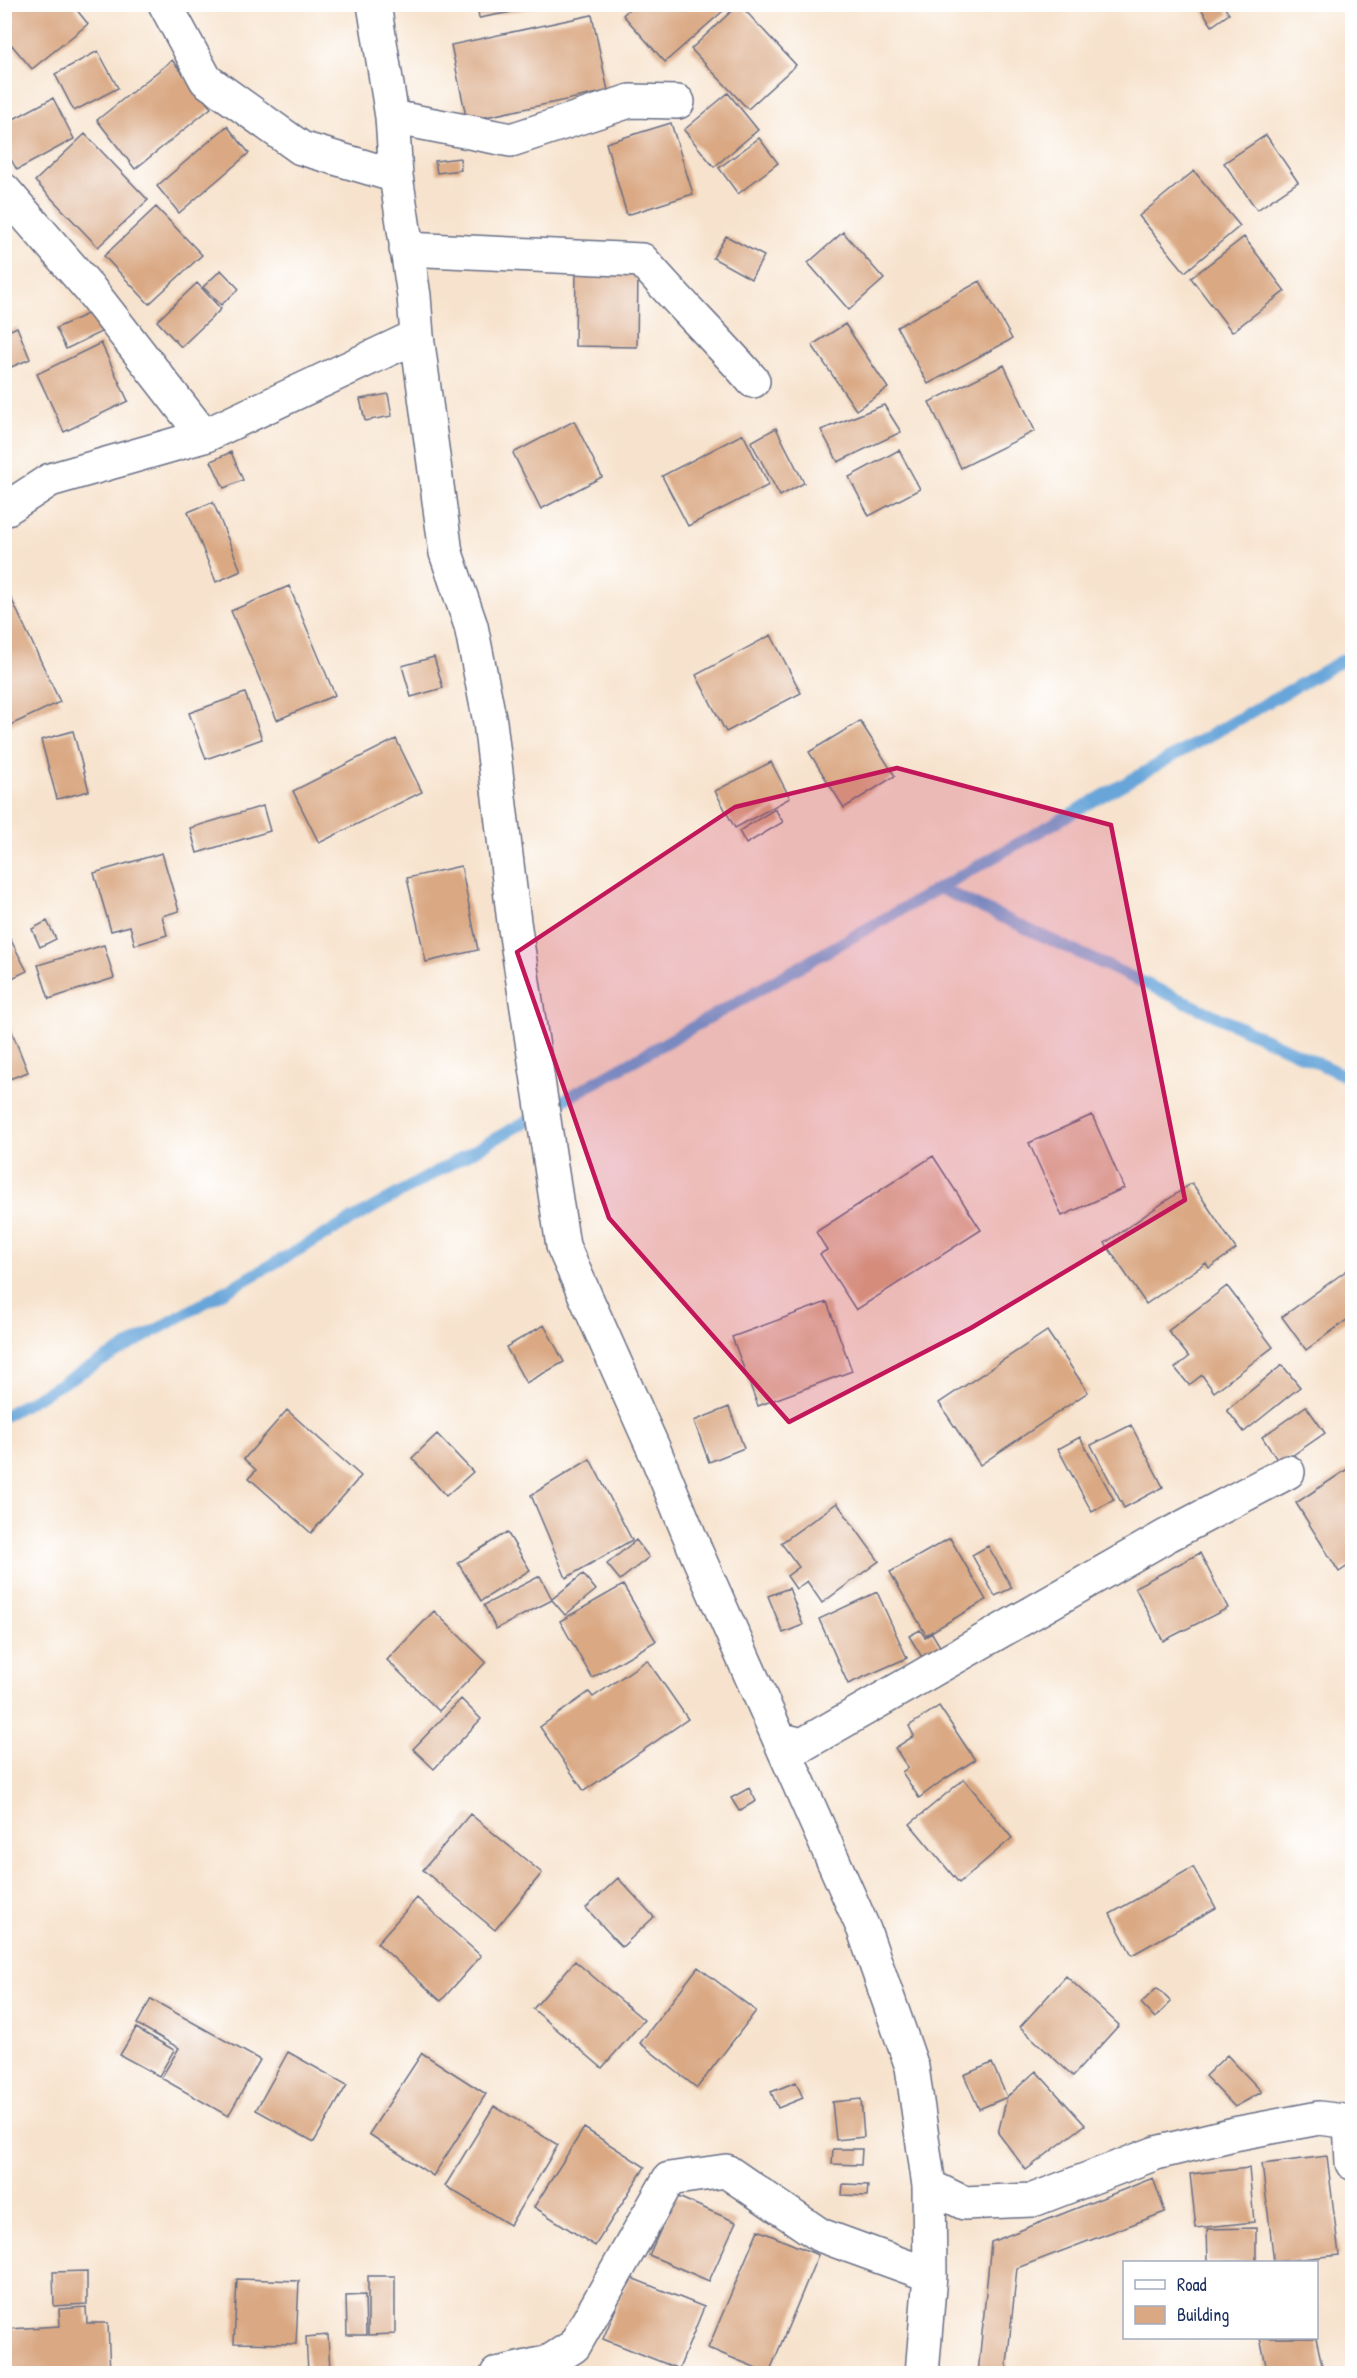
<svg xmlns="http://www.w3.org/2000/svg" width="1357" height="2378" viewBox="0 0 1357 2378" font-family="'Patrick Hand',sans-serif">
<rect width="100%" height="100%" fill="#fff"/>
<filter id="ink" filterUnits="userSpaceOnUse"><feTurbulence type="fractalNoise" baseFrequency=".0167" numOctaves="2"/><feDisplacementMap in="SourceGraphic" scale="12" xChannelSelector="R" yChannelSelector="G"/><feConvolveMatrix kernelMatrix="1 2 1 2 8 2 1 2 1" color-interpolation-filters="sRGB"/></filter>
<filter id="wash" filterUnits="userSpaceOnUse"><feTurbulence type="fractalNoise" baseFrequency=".008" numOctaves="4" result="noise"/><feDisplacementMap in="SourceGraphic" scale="24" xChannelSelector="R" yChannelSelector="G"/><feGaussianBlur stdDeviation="1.35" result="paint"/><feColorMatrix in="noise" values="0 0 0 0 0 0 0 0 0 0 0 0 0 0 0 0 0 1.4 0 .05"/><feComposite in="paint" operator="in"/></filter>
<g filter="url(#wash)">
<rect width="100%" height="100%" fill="#f7e3cd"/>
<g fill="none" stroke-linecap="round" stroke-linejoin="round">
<path stroke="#68a5d9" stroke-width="12" d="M941 889 1352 1079
M4 1416 1352 655"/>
</g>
<g id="blocks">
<path fill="#daa984" d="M4 4H72L88 24 32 69 4 36Z
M477 4H543V6L479 18Z
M634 4H731L665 62 623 15Z
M739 4 796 65 748 109 691 49Z
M1203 5H1223L1229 14 1212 26 1200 7Z
M592 15 608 91 467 121 451 45Z
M98 51 118 88 74 111 55 74Z
M172 60 211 108 135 169 97 120Z
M728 93 758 130 714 167 684 130Z
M53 98 74 139 17 170 4 147V124Z
M671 123 693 194 627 215 606 143Z
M227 126 249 153 179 213 157 186Z
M85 134 148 200 98 247 35 181Z
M1266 135 1298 182 1257 210 1224 163Z
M759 138 778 163 738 194 719 168Z
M460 158 461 170 437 173 435 161Z
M1194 171 1240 226 1185 272 1139 216Z
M156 207 202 255 149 304 104 256Z
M843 232 884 279 849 310 808 263Z
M726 236 764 256 751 279 713 258Z
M1244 237 1285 291 1232 332 1191 278Z
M221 270 239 289 221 305 203 287Z
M576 271H638L637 347 575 346Z
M980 281 1012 339 928 384 897 327Z
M197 283 221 309 181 347 157 321Z
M92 312 101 332 66 349 56 328Z
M845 324 888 388 856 410 812 345Z
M17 327 30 359 4 370V333Z
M101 343 128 401 64 432 37 374Z
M1004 365 1035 431 961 468 929 402Z
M388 394 392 416 365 421 360 399Z
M884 405 901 432 838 462 821 430Z
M574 421 602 477 541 509 513 453Z
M776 428 804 483 780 496 751 442Z
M743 434 769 485 688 526 662 476Z
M899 450 920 489 869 516 849 477Z
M231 452 243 480 224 488 211 461Z
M213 502 241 571 216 582 188 512Z
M4 583 60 702 4 728Z
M289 586 335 695 277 720 231 611Z
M771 635 801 693 726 732 696 675Z
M434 657 443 688 411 697 402 666Z
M245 693 262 739 206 759 189 713Z
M860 721 895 776 844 808 809 752Z
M73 731 89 791 57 799 41 740Z
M396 739 422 792 319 843 293 791Z
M771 762 790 798 735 828 715 791Z
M263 806 270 831 197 853 190 828Z
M775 809 783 822 746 844 739 831Z
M162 853 179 911 162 916 167 935 135 945 130 926 111 931 94 873Z
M461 866 478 950 426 962 407 878Z
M47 921 56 939 40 947 32 929Z
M4 927 27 971 4 982Z
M104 945 114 978 49 999 38 965Z
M4 1012 28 1072 4 1081Z
M1092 1115 1124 1188 1062 1216 1029 1143Z
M933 1156 981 1230 856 1310 820 1254 827 1250 816 1232Z
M1192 1183 1236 1249 1209 1268 1206 1263 1146 1304 1105 1243Z
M1350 1268 1352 1272V1316L1306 1350 1282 1317Z
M1227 1286 1273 1347 1214 1392 1202 1375 1189 1385 1175 1368 1189 1357 1168 1331Z
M827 1302 852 1371 758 1406 732 1337Z
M544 1325 564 1362 526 1383 506 1347Z
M1047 1331 1088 1392 980 1465 939 1403Z
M1282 1365 1300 1387 1244 1432 1227 1410Z
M1306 1406 1325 1433 1280 1464 1262 1437Z
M729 1407 744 1448 709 1462 694 1421Z
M287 1410 361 1476 311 1533 249 1478 256 1470 244 1459Z
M1131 1425 1163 1487 1124 1508 1091 1445Z
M437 1434 473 1472 446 1496 412 1458Z
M1080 1437 1114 1500 1092 1512 1058 1449Z
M590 1459 632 1540 566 1578 531 1495Z
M1352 1466V1563L1339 1572 1296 1503Z
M837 1503 879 1561 822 1603 807 1581 796 1589 787 1576 799 1567 781 1543Z
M507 1532 530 1570 481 1601 458 1563Z
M950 1538 986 1600 926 1635 890 1572Z
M636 1540 649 1557 620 1580 607 1564Z
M988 1546 1012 1588 995 1596 972 1555Z
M1200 1553 1228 1608 1163 1641 1135 1587Z
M583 1574 596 1590 565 1615 552 1600 496 1629 484 1605 540 1576 552 1599Z
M623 1585 656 1641 592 1678 560 1621Z
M789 1588 803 1625 783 1633 768 1596Z
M877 1592 907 1658 848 1684 819 1619Z
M434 1611 486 1662 439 1711 387 1660Z
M920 1630 925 1637 932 1633 941 1648 923 1659 909 1636Z
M647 1660 688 1719 584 1791 540 1727 589 1692 593 1697Z
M461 1699 481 1719 434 1769 413 1749Z
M939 1706 975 1760 943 1780 919 1798 902 1772 908 1768 895 1748 914 1736 909 1726Z
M964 1779 1012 1838 959 1883 910 1824Z
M749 1788 756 1801 739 1811 731 1798Z
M470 1814 542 1873 495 1930 423 1870Z
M1193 1867 1216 1908 1132 1955 1110 1914Z
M618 1878 654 1917 622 1947 586 1908Z
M417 1898 481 1956 441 2001 377 1943Z
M575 1961 644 2020 602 2068 533 2009Z
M698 1967 756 2011 697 2088 640 2043Z
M1066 1976 1119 2025 1073 2076 1020 2027Z
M1157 1988 1171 2002 1155 2018 1141 2003Z
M151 1999 260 2060 228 2116 161 2078 179 2048 137 2024Z
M136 2028 174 2050 159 2076 120 2055Z
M288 2052 347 2085 314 2142 256 2110Z
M422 2053 486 2094 433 2176 369 2134Z
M1227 2055 1262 2092 1235 2107 1205 2076Z
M992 2063 1007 2097 979 2109 964 2075Z
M1036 2071 1085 2125 1026 2170 998 2133 1007 2097Z
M796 2082 803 2098 778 2108 771 2092Z
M861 2099 864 2137 836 2140 832 2102Z
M494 2106 558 2145 510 2225 445 2186Z
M584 2128 645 2167 595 2246 534 2207Z
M833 2149H862L861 2165 832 2164Z
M1327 2156 1339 2255 1274 2262 1262 2164Z
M1249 2168 1254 2222 1196 2228 1190 2174Z
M1153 2178 1165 2212 1017 2268 1006 2374H978L991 2242Z
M843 2184 868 2185 867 2196 842 2195Z
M676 2196 736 2222 709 2281 649 2255Z
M1256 2228V2262H1208L1207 2229Z
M758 2230 818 2255 769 2373 708 2348Z
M87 2271V2304L54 2306 53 2272Z
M368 2276H395V2334L368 2335Z
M629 2277 704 2307 679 2369 603 2339Z
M237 2279 299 2281 296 2344 234 2343Z
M365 2295 366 2335H347L346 2296Z
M86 2307 87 2323H108L110 2374H12L9 2329 60 2326 59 2309Z
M328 2335 330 2370 308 2372 306 2337Z
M1260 2338H1316L1324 2374H1268Z"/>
</g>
</g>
<g filter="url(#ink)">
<use href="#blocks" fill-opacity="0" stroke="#686e85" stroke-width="1.5"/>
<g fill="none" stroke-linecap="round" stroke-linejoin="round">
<defs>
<path id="street" d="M165 4 206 80 301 148 396 176
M374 4 392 117 396 176 414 296 417 336 446 553 471 626 490 722 514 922 563 1246 655 1452 697 1554 864 1930 912 2067 929 2186 930 2275 922 2374
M392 117 511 140 630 101 678 102
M4 190 89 288 204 436
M406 249 642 260C678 302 717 339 753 381
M4 510 50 480 204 436 417 336
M779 1739 802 1745 1168 1535 1288 1472
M1350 2122 1352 2163
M929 2186 964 2203 1033 2200 1156 2153 1234 2134 1319 2118 1352 2122
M497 2374 549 2362 574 2346 669 2179 726 2171 820 2235 930 2275"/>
</defs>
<use href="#street" stroke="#686e85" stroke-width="36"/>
<use href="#street" stroke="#fff" stroke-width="33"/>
</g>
</g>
<path fill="#c2185b" fill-opacity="0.2" stroke="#c2185b" stroke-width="4.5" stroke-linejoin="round" d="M897 768 1111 825 1185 1200 971 1328 789 1422 609 1218 517 952 735 807Z"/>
<rect width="1357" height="2378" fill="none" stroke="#fff" stroke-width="24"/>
<rect x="1123" y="2261" width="195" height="78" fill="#ffffff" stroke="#a4acbf" stroke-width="1.5"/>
<rect x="1135" y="2280" width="30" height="9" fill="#ffffff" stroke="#a4acbf" stroke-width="1.5"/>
<text x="1177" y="2291" font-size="18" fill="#1b2f5e">Road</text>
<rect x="1135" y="2306" width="30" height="18" fill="#daa984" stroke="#a4acbf" stroke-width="1.5"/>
<text x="1177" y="2321" font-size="18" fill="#1b2f5e">Building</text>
</svg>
